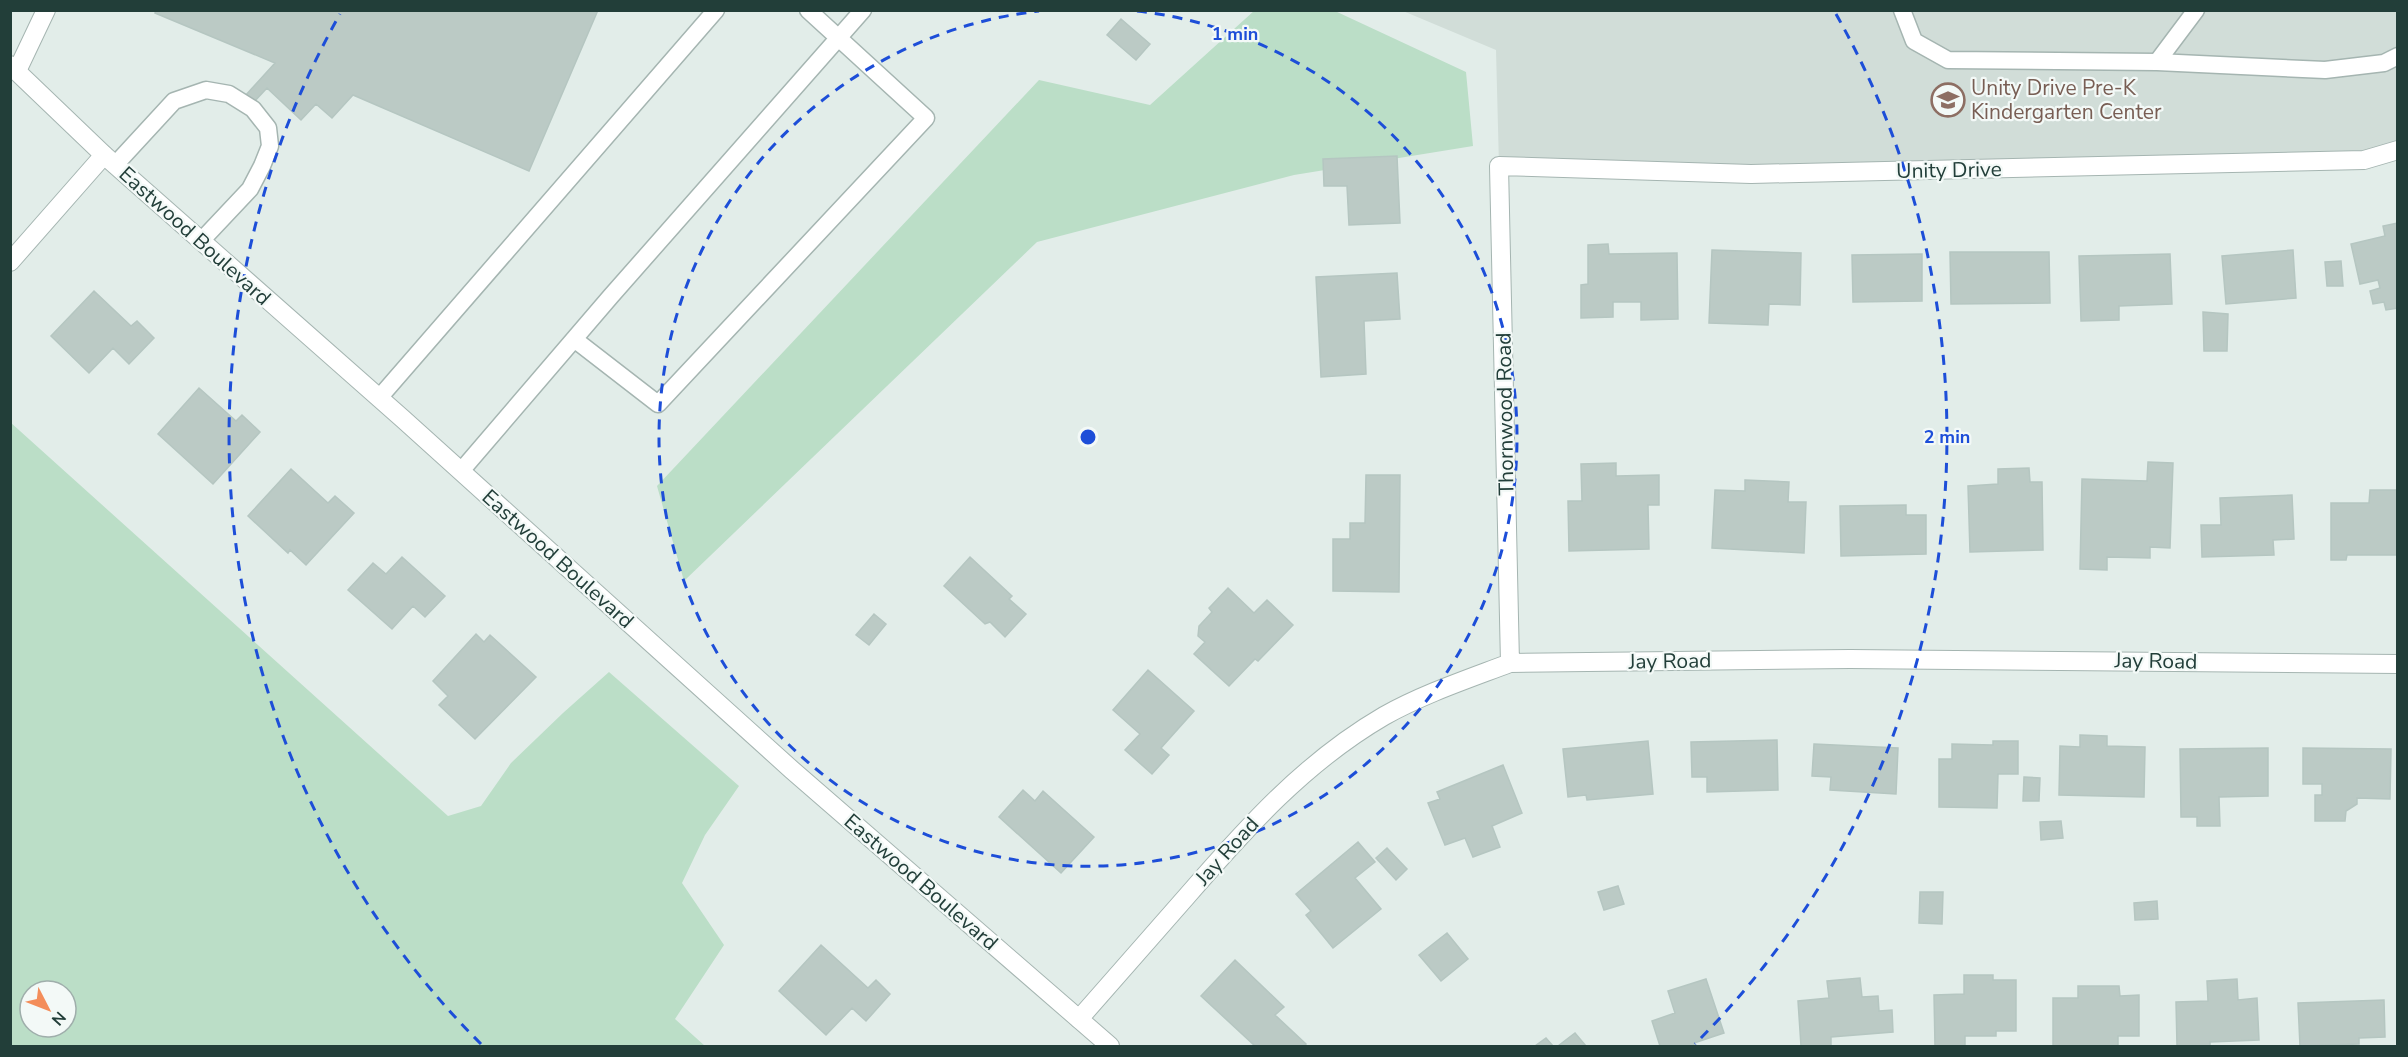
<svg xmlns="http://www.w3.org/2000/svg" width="2408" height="1057" viewBox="0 0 2408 1057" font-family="'Nunito Sans',sans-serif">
<rect width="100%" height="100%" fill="#e2ede9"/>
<path fill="#d1ddd8" d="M1403 11H2397V150L1751 174 1499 166 1496 50Z"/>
<path fill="#bbdec7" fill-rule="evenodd" d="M1255 10 1335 11 1466 72 1473 146 1294 175 1037 242 684 581 657 486 1039 80 1150 105Z
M10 422 448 816 481 806 511 763 563 713 609 672 739 786 705 835 682 883 724 945 675 1019 705 1046H11ZM30 991H66V1027H30Z"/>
<path fill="#bbcac5" stroke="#b5c6c1" stroke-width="1.5" d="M156 10H598L529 171 353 95 332 118 316 104 301 120 267 88 253 103 245 96 275 63 155 13Z
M1121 19 1150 44 1136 60 1107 35Z
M1397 156 1400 223 1349 225 1347 186H1324L1323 159Z
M2398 223V308L2386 310 2384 302 2373 304 2370 291 2380 288 2378 280 2360 284 2351 244 2385 236 2383 226Z
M1608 244 1609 254 1677 253 1678 319 1641 320V302H1613V317L1581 318V285L1588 284V245Z
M1712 250 1801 253 1800 305 1769 304 1768 325 1709 323Z
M2293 250 2296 298 2226 304 2222 256Z
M1950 252H2049L2050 303 1951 304Z
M1922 254V301L1853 302 1852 255Z
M2170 254 2172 304 2119 306V320L2081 321 2079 256Z
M2341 261 2343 286H2327L2325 262Z
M1397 273 1400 319 1364 321 1366 374 1321 377 1316 277Z
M94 291 131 326 137 321 154 338 129 364 113 348 89 373 51 336Z
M2203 312 2228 314 2227 351H2204Z
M199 388 236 421 242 415 260 432 213 484 158 434Z
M2148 462 2173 463 2170 548 2150 547V558L2107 557V570L2080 569 2082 479 2147 481Z
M1616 463V476L1659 475V505H1648L1649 549 1569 551 1568 501H1582L1581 464Z
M2029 468 2030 482H2042L2043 550 1970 552 1968 486 1998 484V469Z
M291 469 328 503 335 496 354 513 306 565 290 550 288 553 248 516Z
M1366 475H1400L1399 592 1333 591V539H1350V523H1365Z
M1745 480 1789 482 1788 502H1806L1804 553 1712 548 1715 490 1745 491Z
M2370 490H2397L2398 555H2347L2346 560H2331V503H2369Z
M2292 495 2294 539 2273 540 2274 555 2202 557 2201 525H2221L2220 498Z
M1906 505V515H1926V554L1841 556 1840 506Z
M402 557 445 596 425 617 413 606 392 629 348 590 373 563 386 574Z
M970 557 1012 596 1009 599 1026 614 1005 637 990 622 985 624 944 586Z
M1228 588 1254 613 1267 600 1293 625 1258 661 1255 659 1229 686 1194 654 1205 642 1198 636 1199 626 1212 612 1209 608Z
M874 614 886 624 869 645 856 635Z
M476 634 484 642 490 635 536 677 475 739 439 705 448 696 433 681Z
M1148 670 1194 711 1161 748 1169 755 1152 774 1125 750 1140 734 1113 710Z
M2080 735 2107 736V746L2145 747 2144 797 2059 795 2060 746 2080 747Z
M1777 740 1778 790 1707 792V777H1692L1691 742Z
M1648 741 1653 794 1587 800 1586 795 1568 797 1563 749Z
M1993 741H2018V774H1998L1997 808 1939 807V759H1952V744L1993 745Z
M1814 744 1898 748 1896 794 1830 790 1831 777 1812 776Z
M2268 748V796L2219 797 2220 826H2197V817H2181L2180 749Z
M2303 748 2391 749 2390 799 2357 798V804L2346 811 2345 821H2315V795H2322V784H2303Z
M1503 765 1522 813 1492 826 1500 847 1473 857 1465 838 1445 845 1428 803 1440 799 1437 792Z
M2024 777 2040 778 2039 801H2023Z
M1023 790 1035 801 1043 791 1094 837 1061 873 999 817Z
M2061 821 2063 838 2041 840 2040 822Z
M1358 842 1375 862 1355 878 1381 909 1333 948 1306 915 1311 911 1296 894Z
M1387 848 1407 869 1396 880 1376 858Z
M1618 886 1624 904 1604 910 1598 892Z
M1920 892H1943L1942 924 1919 923Z
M2157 901 2158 919 2135 920 2134 903Z
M1447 933 1468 959 1441 981 1419 955Z
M821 945 868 988 876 980 890 994 866 1021 852 1008 826 1035 779 991Z
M1235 960 1284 1007 1275 1015 1306 1044 1304 1046H1255L1201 996Z
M1964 975H1993V980H2016V1031H1996V1036H1965V1046H1935L1934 995 1964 994Z
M1860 978 1862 997 1878 996 1879 1011 1892 1010 1893 1032 1831 1037V1046H1801L1798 1001 1829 998 1827 981Z
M1706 979 1724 1033 1694 1043 1695 1046H1660L1652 1021 1675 1013 1668 991Z
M2237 979 2238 1000 2257 998 2259 1040 2210 1042V1046H2177L2176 1002 2208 1001 2207 981Z
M2078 986H2119L2120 996 2139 995V1036H2118V1046H2053V998H2078Z
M2384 1000 2385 1037 2359 1038V1044L2300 1046 2298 1003Z
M1575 1033 1586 1046H1558Z
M1546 1038 1553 1046H1535Z"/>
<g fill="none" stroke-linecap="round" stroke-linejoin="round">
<defs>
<path id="service" d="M1902 10 1914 41 1948 60 2157 62 2196 10
M2157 62 2325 70 2384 63 2398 56
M115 165 174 101 206 90 229 94 253 109 268 128 270 146 262 166 250 189 201 241
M574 339 658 404 926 118 808 10
M379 398 716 10
M461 471 611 296 863 10"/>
<path id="minor" d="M17 71 46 10
M10 262 104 155
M1510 663 1499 166 1751 174 2364 160 2398 150
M1079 1019C1115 978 1151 937 1187 896 1247 827 1305 762 1384 716 1423 694 1468 679 1510 663L1850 659 2398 664"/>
<path id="tertiary" d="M10 65 104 155 403 419 792 770 1110 1046"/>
</defs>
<use href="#service" stroke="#a5b5b1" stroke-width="19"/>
<use href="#minor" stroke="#a5b5b1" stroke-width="20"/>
<use href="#tertiary" stroke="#a5b5b1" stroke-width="20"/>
<use href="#service" stroke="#fff" stroke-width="16"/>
<use href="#minor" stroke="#fff" stroke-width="18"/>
<use href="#tertiary" stroke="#fff" stroke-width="18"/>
</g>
<g fill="none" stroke="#1d4ed8" stroke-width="3" stroke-dasharray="10 8">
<path d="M1137 11A429 429 0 1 1 1039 11"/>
<path d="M481 1044A859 859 0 0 1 340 14M1836 14A859 859 0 0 1 1695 1044"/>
</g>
<defs>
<symbol id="school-ring" viewBox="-11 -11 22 22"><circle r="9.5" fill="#f3f9f7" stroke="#8d6e63" stroke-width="1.5"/><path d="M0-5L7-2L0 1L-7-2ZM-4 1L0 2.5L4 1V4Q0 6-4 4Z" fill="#8d6e63"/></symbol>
</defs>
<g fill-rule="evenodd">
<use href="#school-ring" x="1929" y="81" width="38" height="38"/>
</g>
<g text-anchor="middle" stroke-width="4.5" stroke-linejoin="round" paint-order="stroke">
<g font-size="21" fill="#785e54" stroke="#f3f9f7" text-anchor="start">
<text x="1971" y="95">Unity Drive Pre-K<tspan x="1971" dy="24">Kindergarten Center</tspan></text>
</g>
<g font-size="21" fill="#223e39" stroke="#f3f9f7">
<text transform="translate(1949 170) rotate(-1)" y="7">Unity Drive</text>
<text transform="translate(195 236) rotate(42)" y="7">Eastwood Boulevard</text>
<text transform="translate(1505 414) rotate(-91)" y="7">Thornwood Road</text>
<text transform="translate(558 559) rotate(42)" y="7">Eastwood Boulevard</text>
<text transform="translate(1670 661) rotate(-1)" y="7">Jay Road</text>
<text transform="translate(2156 661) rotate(1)" y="7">Jay Road</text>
<text transform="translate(1227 851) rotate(-48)" y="7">Jay Road</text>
<text transform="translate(921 882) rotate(41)" y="7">Eastwood Boulevard</text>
</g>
</g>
<circle cx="1088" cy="437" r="9" fill="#1d4ed8" stroke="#f3f9f7" stroke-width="3"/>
<g font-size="18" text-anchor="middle" font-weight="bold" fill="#1d4ed8" stroke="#f3f9f7" stroke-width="4.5" stroke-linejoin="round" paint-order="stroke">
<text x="1235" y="40">1 min</text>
<text x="1947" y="443">2 min</text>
</g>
<rect width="2408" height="1057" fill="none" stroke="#223e39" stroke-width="24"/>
<g transform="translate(48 1009) rotate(132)"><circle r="28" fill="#f3f9f7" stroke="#9faeab" stroke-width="1.5"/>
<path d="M0-4.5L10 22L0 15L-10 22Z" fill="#f38d5a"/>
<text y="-9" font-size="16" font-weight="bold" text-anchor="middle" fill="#223e39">N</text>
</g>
</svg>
